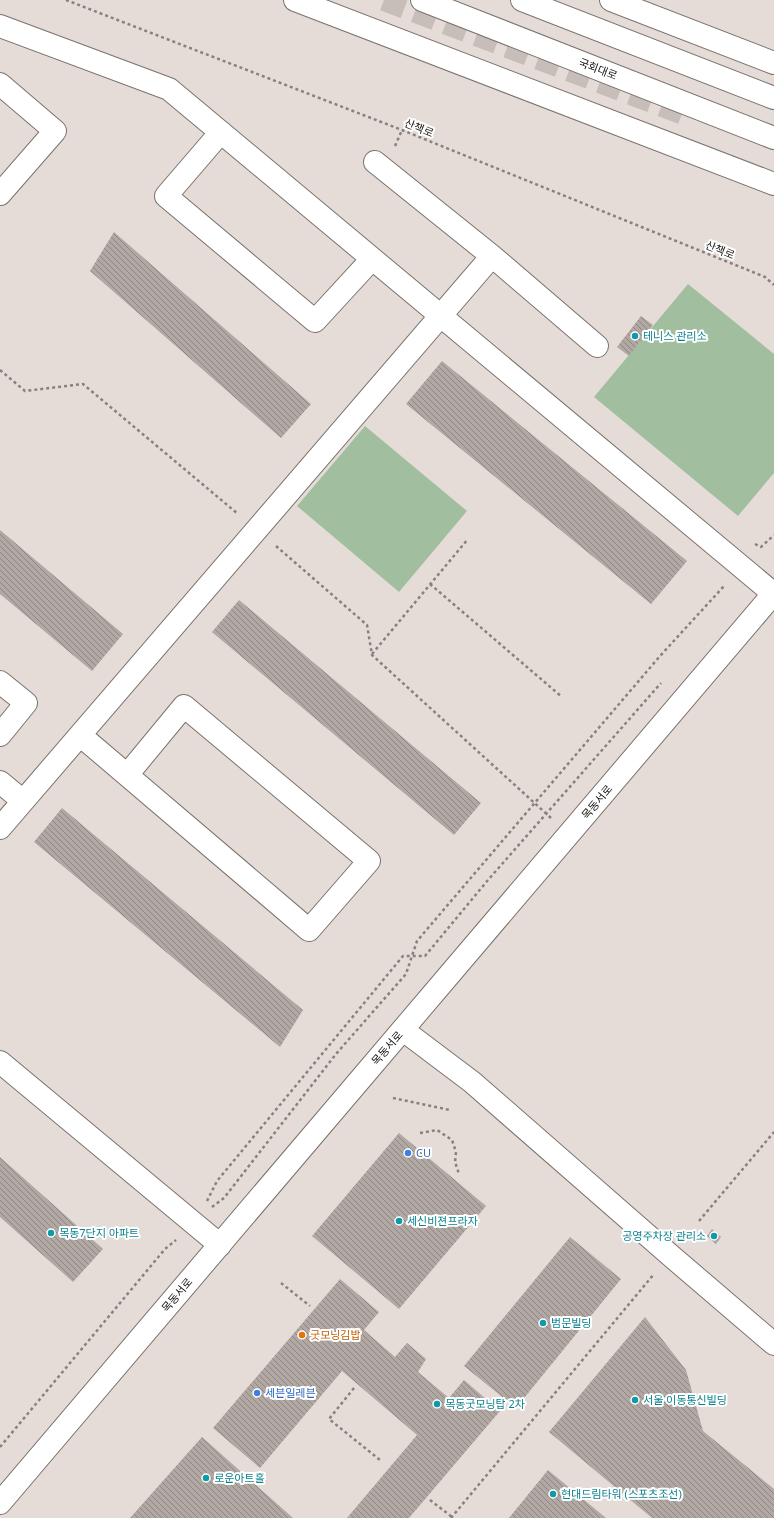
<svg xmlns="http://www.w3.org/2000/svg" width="774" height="1518" viewBox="0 0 774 1518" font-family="'Noto Sans','Noto Sans KR',sans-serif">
<defs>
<pattern id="building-back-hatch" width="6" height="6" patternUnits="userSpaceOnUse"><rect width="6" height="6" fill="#b1a8a3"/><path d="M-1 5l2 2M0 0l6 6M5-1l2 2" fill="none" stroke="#8f8783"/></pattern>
</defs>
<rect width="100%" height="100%" fill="#e6dcd7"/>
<path fill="#a1bf9f" d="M688 284 774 354V473L738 516 594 397Z
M365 426 467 511 399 592 297 506Z"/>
<path fill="url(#building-back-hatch)" d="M114 232 311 404 281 438 90 271Z
M641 316 653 325 629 356 617 347Z
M442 361 687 561 651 604 406 404Z
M0 530 123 634 92 671 0 594Z
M239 600 481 803 454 835 212 632Z
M62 808 303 1010 280 1047 34 842Z
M399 1133 486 1206 399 1309 312 1236Z
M0 1157 103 1249 73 1282 0 1217Z
M712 1229 721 1237 716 1244 707 1236Z
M570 1237 621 1279 516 1408 464 1366Z
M340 1279 379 1312 364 1330 395 1357 407 1343 426 1359 418 1372 449 1398 464 1380 500 1411 409 1518H347L417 1435 342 1371 260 1468 213 1428Z
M645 1317 686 1370 703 1431 774 1489V1518H652L549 1432Z
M202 1437 293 1518H130Z
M548 1470 606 1518H509Z"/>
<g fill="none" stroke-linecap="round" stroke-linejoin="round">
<path stroke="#c7beb9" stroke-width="22" stroke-dasharray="22 11" stroke-linecap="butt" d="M384 0 686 115"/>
<defs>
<path id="minor" d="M0 26 169 89 774 594
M0 84 55 131 0 194
M221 132 166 196 315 321 372 259
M375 162 492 256 597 346
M0 682 26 703 0 735
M80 735 309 930 369 861 184 706 127 775
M0 782 23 801
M0 828 492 256
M403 1030 472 1082 670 1255 774 1344
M0 1062 220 1245"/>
<path id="major" d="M295 0 774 184
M422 0 774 138
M522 0 774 98
M611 0 774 63
M0 1503 774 593"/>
</defs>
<use href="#minor" stroke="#7a726d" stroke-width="24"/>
<use href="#major" stroke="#7a726d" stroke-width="24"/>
<path stroke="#88817d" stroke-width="2.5" stroke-dasharray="3 3" stroke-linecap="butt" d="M66 0 402 130 765 277 774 285
M395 146 402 130
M0 370 25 391 83 384 238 514
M755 544 761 547 774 535
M276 546 367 625 372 655 551 818
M430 584 562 697
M372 654 468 539
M393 1098 450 1110
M420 1133 437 1130 452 1140 456 1152 455 1162 459 1174
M207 1201 217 1181 403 956H425L488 880 661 683
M212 1207 224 1198 336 1054 406 974 417 941 660 656 725 585
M699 1221 774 1132
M281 1283 310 1306
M354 1388 329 1419 380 1460
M0 1447 165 1249 176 1240
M430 1500 452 1517
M451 1518 654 1274"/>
<use href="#minor" stroke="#fff" stroke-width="22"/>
<use href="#major" stroke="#fff" stroke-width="22"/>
</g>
<g fill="#0f9aa8" stroke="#fff" stroke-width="1.5">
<circle cx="635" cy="336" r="4"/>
<circle cx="399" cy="1221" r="4"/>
<circle cx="51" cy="1233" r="4"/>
<circle cx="714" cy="1236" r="4"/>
<circle cx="543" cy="1323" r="4"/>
<circle cx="635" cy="1400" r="4"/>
<circle cx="437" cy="1404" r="4"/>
<circle cx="206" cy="1478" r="4"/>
<circle cx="553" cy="1494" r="4"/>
</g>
<g fill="#3f7fe0" stroke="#fff" stroke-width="1.5">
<circle cx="408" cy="1153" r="4"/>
<circle cx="257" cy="1393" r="4"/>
</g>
<circle fill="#e8710a" stroke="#fff" stroke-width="1.5" cx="302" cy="1335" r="4"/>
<g text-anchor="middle" stroke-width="4" stroke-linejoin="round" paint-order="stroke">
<g font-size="11" fill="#151210" stroke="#fff">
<text transform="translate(598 69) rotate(21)" y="4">국회대로</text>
<text transform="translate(419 128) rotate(22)" y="4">산책로</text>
<text transform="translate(720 250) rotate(22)" y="4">산책로</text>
<text transform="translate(597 802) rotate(-50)" y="4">목동서로</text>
<text transform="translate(387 1048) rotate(-49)" y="4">목동서로</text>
<text transform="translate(177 1295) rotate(-50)" y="4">목동서로</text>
</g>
<g font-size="11" fill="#0d838f" stroke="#fff" text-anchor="start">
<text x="643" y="340">테니스 관리소</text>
<text x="407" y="1225">세신비젼프라자</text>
<text x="59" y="1237">목동7단지 아파트</text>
<text x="706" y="1240" text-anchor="end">공영주차장 관리소</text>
<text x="551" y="1327">범문빌딩</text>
<text x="643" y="1404">서울 이동통신빌딩</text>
<text x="445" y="1408">목동굿모닝탑 2차</text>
<text x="214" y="1482">로운아트홀</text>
<text x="561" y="1498">현대드림타워 (스포츠조선)</text>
</g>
<g font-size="11" fill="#366cbe" stroke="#fff" text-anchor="start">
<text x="416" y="1157">CU</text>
<text x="265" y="1397">세븐일레븐</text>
</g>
<g font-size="11" fill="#c56008" stroke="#fff" text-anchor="start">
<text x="310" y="1339">굿모닝김밥</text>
</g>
</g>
</svg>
